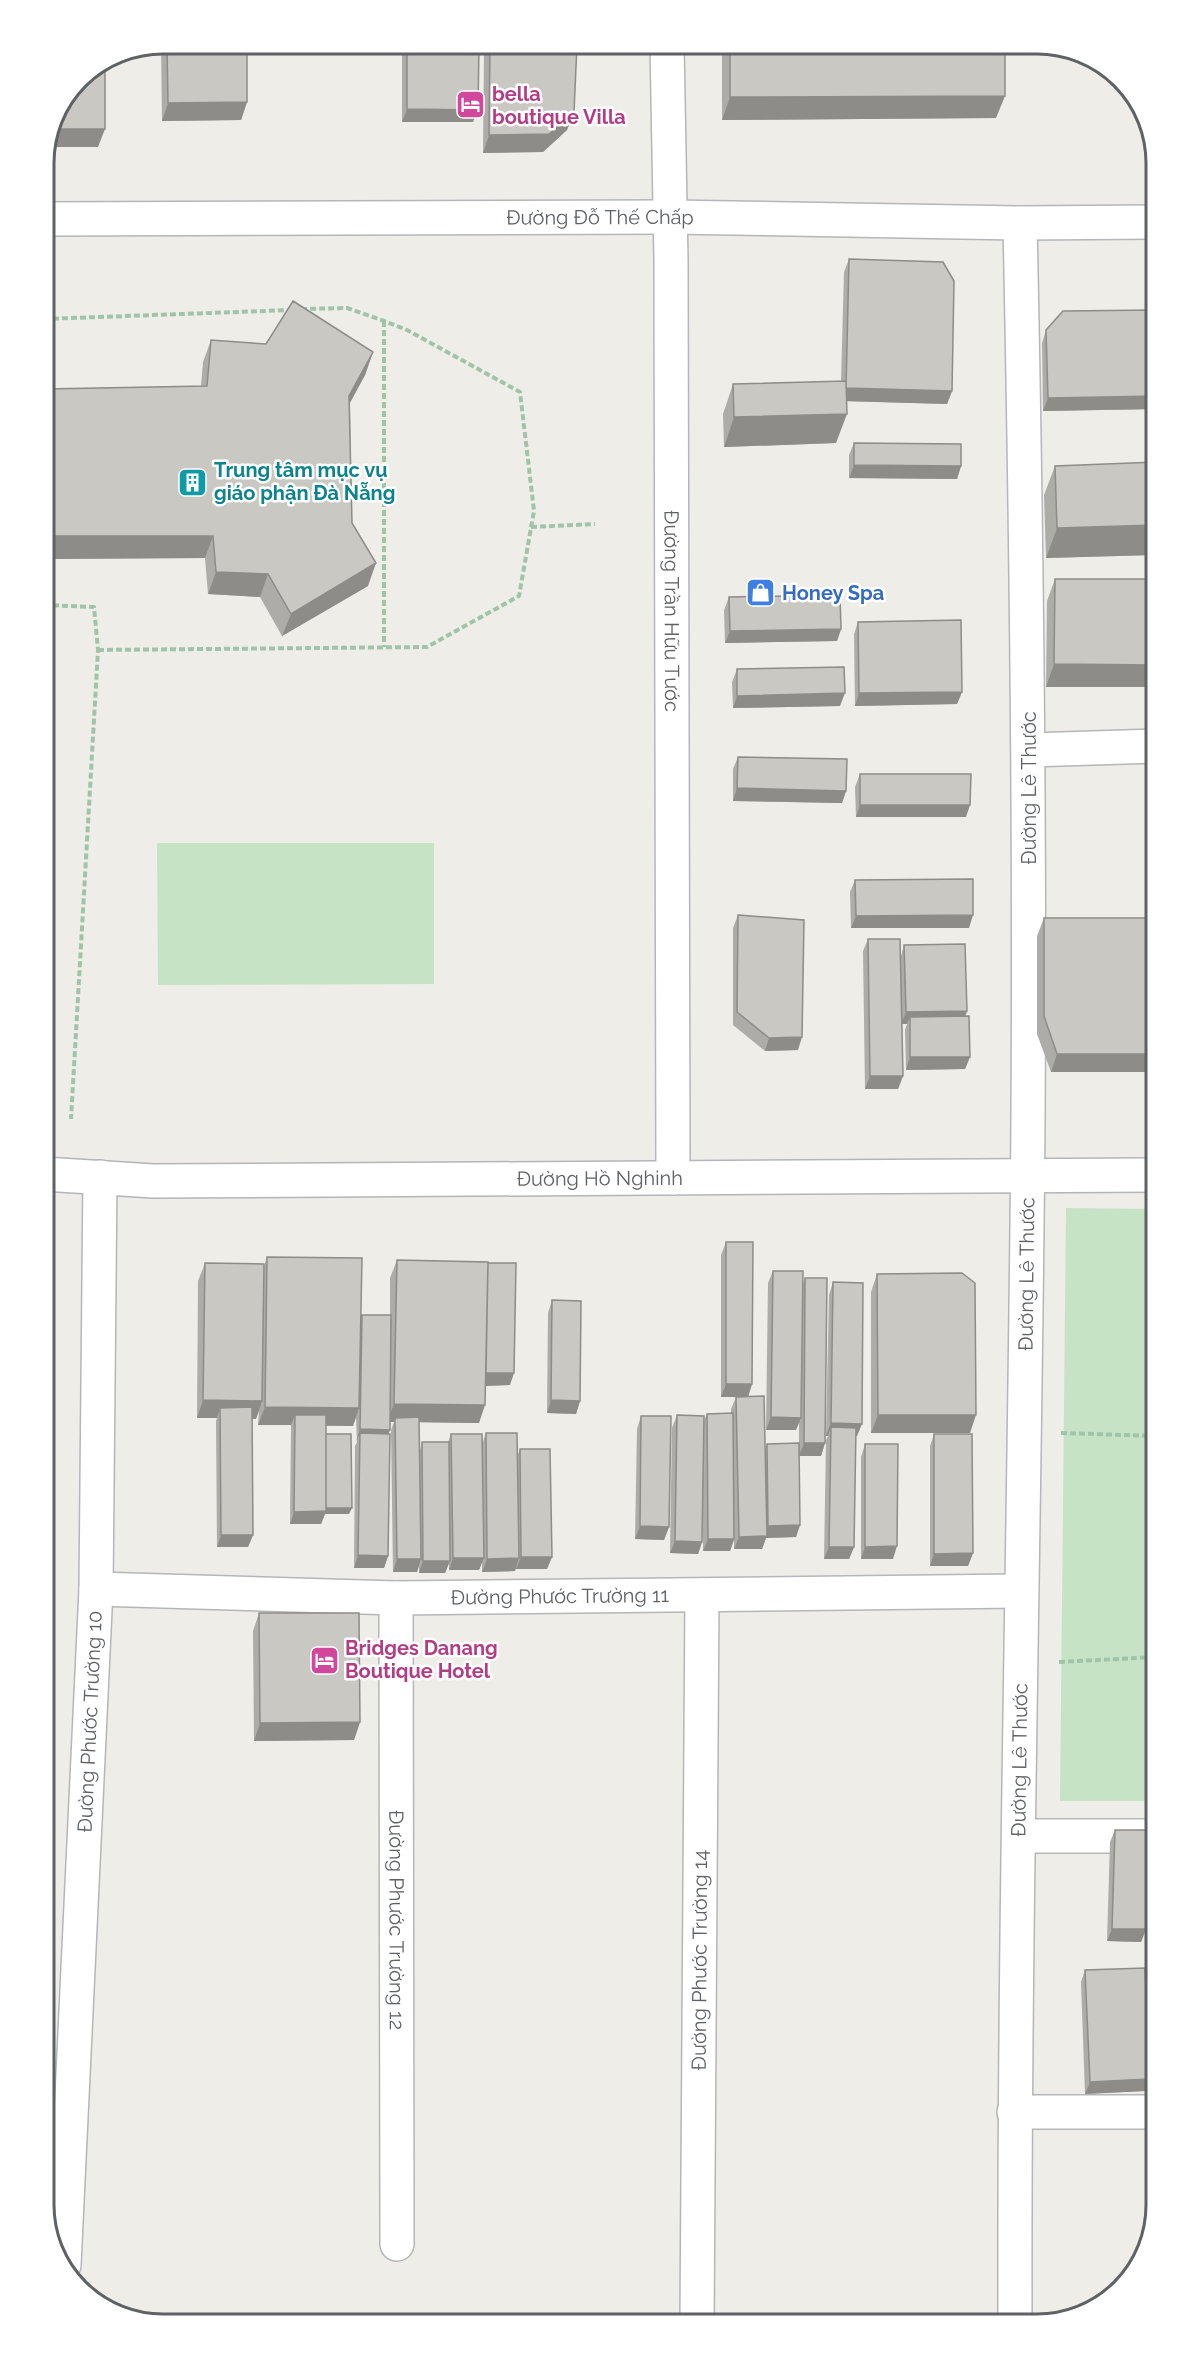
<svg xmlns="http://www.w3.org/2000/svg" width="1200" height="2368" viewBox="0 0 1200 2368" font-family="Raleway,sans-serif">
<rect width="100%" height="100%" fill="#efede7"/>
<path fill="#c7e3c6" d="M157 843H434V984L158 985Z
M1066 1208 1156 1209V1801H1060Z"/>
<g fill="none" stroke-linecap="round" stroke-linejoin="round">
<defs>
<g id="street">
<path id="s1" d="M667 44 671 260 673 1178"/>
<path id="s2" d="M44 219 670 217 1020 223 1156 222"/>
<path d="M1029 750 1156 746"/>
<path id="s3" d="M96 1589 396 1598 1021 1591"/>
<path id="s4" d="M396 1598 397 2244"/>
<path d="M1019 1836H1156"/>
<path d="M1014 2112H1156"/>
<path id="s5" d="M64 2265 96 1589 100 1177"/>
<path id="s6" d="M697 2324 702 1595"/>
<path id="s7" d="M1015 2324C1014 1958 1023 1592 1027 1226 1031 892 1027 557 1020 223"/>
</g>
<g id="secondary">
<path id="s8" d="M44 1174 153 1181 1156 1175"/>
</g>
</defs>
<use href="#street" stroke="#b4b6ba" stroke-width="36"/>
<use href="#secondary" stroke="#b3b5ba" stroke-width="36"/>
<path stroke="#a0c4aa" stroke-width="4" stroke-dasharray="6 3" stroke-linecap="butt" d="M44 319 292 310
M384 321V647
M531 527 595 524
M44 605 94 607 98 650 71 1119
M98 650 427 647 519 596 534 511 520 392 407 330 384 321 347 308 302 309
M1061 1433 1156 1436
M1059 1662 1156 1657"/>
<use href="#street" stroke="#fff" stroke-width="33"/>
<use href="#secondary" stroke="#fff" stroke-width="33"/>
</g>
<path fill="#aeaca8" d="M161 44H247V102L241 120 162 121Z
M402 44H479L473 122H402Z
M486 44H577L574 112 567 130 543 152 483 153 484 50Z
M722 44H1005L996 118 722 120Z
M849 259 952 391 947 404 846 401 836 443 724 447 723 414 733 384 841 381 844 272Z
M1156 310V409L1043 411 1042 343 1046 330Z
M211 340 373 352 365 375 350 403 352 523 368 586 282 636 260 597 208 594 205 558 44 559V389L201 386 203 362Z
M854 443 961 466 957 479 849 478V455Z
M1156 462V545L1153 555 1046 558 1044 495 1055 466Z
M1055 579H1156V687H1046L1047 601Z
M729 597 841 629 837 641 725 643 724 610Z
M858 622 962 692 957 704 855 706 854 634Z
M737 669 840 706 733 708 732 682Z
M738 757 846 791 842 803 733 801V769Z
M860 774 966 817H856L855 787Z
M855 880 969 928H851L850 892Z
M738 915 798 1050 765 1051 733 1025V928Z
M1044 918H1156V1063L1153 1072H1051L1037 1034V936Z
M868 939 901 956 904 945 967 1011 965 1016 970 1057 965 1069 906 1070 905 1030 907 1024H902L903 1076 898 1089H865L863 951Z
M726 1242 752 1384 748 1397H721V1255Z
M267 1257 361 1317 390 1315V1278L397 1260 510 1385 485 1386 479 1423 419 1422 420 1450 422 1442H448L451 1434 482 1444 486 1433 518 1454 520 1449 552 1557 547 1569H516V1567L515 1571 482 1572V1561L479 1570H449V1563L445 1573H419V1566L417 1572H393L391 1430 394 1422H390L388 1434V1556L384 1568H354L355 1446 357 1442 356 1417 353 1426H326V1434L349 1514H325L321 1524H290L291 1428V1425H258L259 1411 256 1419H252L253 1535 248 1547H217L216 1421 217 1418H197L198 1281 205 1263 264 1266Z
M773 1271 802 1286 805 1278 825 1443 821 1456H799V1422L796 1430H766L768 1283Z
M877 1274 970 1433H871V1292Z
M833 1282 857 1436H856L854 1547 849 1559H824L826 1440 828 1436H826L829 1295Z
M552 1300 580 1401 576 1414 547 1413 548 1313Z
M736 1397 765 1450 767 1444 800 1525 796 1537 766 1538 762 1549H734V1540L730 1551H703V1504L702 1542 698 1554 670 1553 672 1428 677 1415 704 1420 707 1414 731 1413V1409Z
M641 1416 669 1527 664 1540 635 1539 637 1429Z
M934 1434 973 1553 968 1566H930V1446Z
M865 1444 893 1559H861V1457Z
M259 1613 360 1722 354 1740 254 1741 253 1631Z
M1115 1830 1146 1929 1141 1942 1107 1941 1110 1842Z
M1153 1868H1156V1960L1148 1959 1149 1881Z
M1085 1970 1145 2091 1085 2094 1081 1982Z"/>
<path fill="#8d8c88" d="M1005 96 996 118 722 120 730 97Z
M247 102 241 120 162 121 168 103Z
M407 109 478 110 473 122H402Z
M574 112 567 130 543 152 483 153 489 135Z
M50 129H105L98 147H46Z
M373 352 365 375 341 419 349 396Z
M845 388 952 391 947 404 841 401Z
M1156 396V409L1043 411 1048 398Z
M847 414 836 443 724 447 734 417Z
M854 465 961 466 957 479 849 478Z
M1156 525V545L1153 555 1046 558 1057 528Z
M44 536H213L205 558 44 559Z
M376 563 368 586 282 636 291 614Z
M216 572 268 574 260 597 208 594Z
M841 629 837 641 725 643 730 631Z
M1054 664 1156 665V687H1046Z
M962 692 957 704 855 706 859 693Z
M845 693 840 706 733 708 737 696Z
M737 788 846 791 842 803 733 801Z
M860 805H970L966 817H856Z
M973 915 969 928H851L856 916Z
M967 1011 963 1023 910 1017 907 1024H901L906 1012Z
M802 1037 798 1050 765 1051 769 1038Z
M1057 1054H1156V1063L1153 1072H1051Z
M910 1057H970L965 1069 906 1070Z
M870 1076H903L898 1089H865Z
M486 1373H514L510 1385 482 1386Z
M726 1384H752L748 1397H721Z
M203 1400 262 1401 256 1419 220 1418V1408L217 1418H197Z
M551 1400 580 1401 576 1414 547 1413Z
M394 1404 485 1405 479 1423 395 1422V1418L394 1422H387Z
M265 1407 359 1408 353 1426 295 1425V1415L291 1425H258Z
M878 1415H976L970 1433H871Z
M771 1417 801 1418 796 1430H766Z
M831 1423 862 1424 857 1436H831V1427L828 1436H826Z
M360 1429 390 1430 385 1442 360 1433 356 1442Z
M804 1443H825L821 1456H799Z
M325 1508H352L349 1514H325L321 1524H290L294 1512Z
M800 1525 796 1537 766 1538 762 1549H734L739 1537 764 1536 768 1526Z
M640 1526 669 1527 664 1540 635 1539Z
M221 1535H253L248 1547H217Z
M708 1539H734L730 1551H703Z
M675 1541 702 1542 698 1554 670 1553Z
M897 1546 893 1559H861L865 1547Z
M829 1547H854L849 1559H824Z
M973 1553 968 1566H930L934 1554Z
M358 1555 388 1556 384 1568H354Z
M521 1557H552L547 1569H516Z
M453 1558H484L479 1570H449Z
M519 1558 515 1571 482 1572 487 1559Z
M397 1559H421L417 1572H393Z
M423 1561H450L445 1573H419Z
M360 1722 354 1740 254 1741 260 1723Z
M1112 1929H1146L1141 1942 1107 1941Z
M1153 1947H1156V1960L1148 1959Z
M1149 2079 1145 2091 1085 2094 1090 2082Z"/>
<path fill="#cac8c3" stroke="#8d8c88" stroke-width="1.5" d="M167 44H247V102L168 103Z
M407 44H479L478 110 407 109Z
M490 44H577L574 112 549 134 489 135Z
M730 44H1005V96L730 97Z
M105 61V129H50L53 117 79 78Z
M849 259 943 262 954 281 952 391 846 388Z
M293 301 373 352 349 396 352 523 376 563 291 614 268 574 216 572 213 536H44V389L207 386 211 340 266 344Z
M1156 310V396L1048 398 1046 330 1063 311Z
M846 381 847 414 734 417 733 384Z
M854 443 961 444V466L854 465Z
M1156 462V525L1057 528 1055 466Z
M1055 579H1156V665L1054 664Z
M840 595 841 629 730 631 729 597Z
M961 620 962 692 859 693 858 622Z
M844 667 845 693 737 696V669Z
M738 757 847 759 846 791 737 788Z
M860 774H971L970 805H860Z
M973 879V915L856 916 855 880Z
M738 915 804 920 802 1037 769 1038 737 1012Z
M1044 918H1156V1054H1057L1044 1016Z
M868 939H900L903 1076H870Z
M965 944 967 1011 906 1012 904 945Z
M969 1016 970 1057H910V1017Z
M726 1242H753L752 1384H726Z
M267 1257 362 1258 359 1408 265 1407Z
M397 1260 488 1262 485 1405 394 1404Z
M205 1263 264 1264 262 1401 203 1400Z
M488 1263H516L514 1373H486Z
M773 1271H803L801 1418 771 1417Z
M962 1273 975 1283 976 1415H878L877 1274Z
M805 1278H827L825 1443H804Z
M833 1282 863 1283 862 1424 831 1423Z
M552 1300 581 1301 580 1401 551 1400Z
M362 1315H391L390 1430 360 1429Z
M764 1396 767 1536 739 1537 736 1397Z
M252 1407 253 1535H221L220 1408Z
M733 1413 734 1539H708L707 1414Z
M295 1415H326V1511L294 1512Z
M677 1415 704 1416 702 1542 675 1541Z
M641 1416H671L669 1527 640 1526Z
M419 1417 421 1559H397L395 1418Z
M831 1427 856 1428 854 1547H829Z
M360 1433 390 1434 388 1556 358 1555Z
M486 1433H517L519 1558 487 1559Z
M326 1434H351L352 1508H326Z
M451 1434H482L484 1558H453Z
M934 1434H972L973 1553 934 1554Z
M422 1442H449L450 1561H423Z
M799 1443 800 1525 768 1526 767 1444Z
M865 1444H898L897 1546 865 1547Z
M520 1449H550L552 1557H521Z
M259 1613H359L360 1722 260 1723Z
M1115 1830H1148L1146 1929H1112Z
M1153 1868H1156V1947H1153Z
M1145 1968 1149 2079 1090 2082 1085 1970Z"/>
<defs>
<symbol id="hotel-square" viewBox="-11 -11 22 22"><rect x="-9" y="-9" width="18" height="18" rx="4" fill="#d1479c" stroke="#fff"/><path d="M-6-4.5h1.5V1H6V5H4.5V3h-9V5H-6ZM-4 0a1.8 1.8 0 1 1 3.6 0ZM.5 0V-2.5h3Q6-2.5 6 0Z" fill="#fff"/></symbol>
<symbol id="building-square" viewBox="-11 -11 22 22"><rect x="-9" y="-9" width="18" height="18" rx="4" fill="#0f9aa8" stroke="#fff"/><path d="M-4-6H4V6H1V3H-1V6H-4ZM-2.5-4.3h1.7v1.8h-1.7ZM.8-4.3h1.7v1.8H.8ZM-2.5-1h1.7V.8h-1.7ZM.8-1h1.7V.8H.8Z" fill="#fff"/></symbol>
<symbol id="shop-square" viewBox="-11 -11 22 22"><rect x="-9" y="-9" width="18" height="18" rx="4" fill="#3f7fe0" stroke="#fff"/><path d="M-5-2.5h2.3a2.7 3.5 0 0 1 5.4 0H5L5.5 6h-11ZM-1.5-2.5h3a1.5 2.3 0 0 0-3 0Z" fill="#fff"/></symbol>
</defs>
<g fill-rule="evenodd">
<use href="#hotel-square" x="454" y="88" width="33" height="33"/>
<use href="#building-square" x="176" y="466" width="33" height="33"/>
<use href="#shop-square" x="744" y="576" width="33" height="33"/>
<use href="#hotel-square" x="308" y="1644" width="33" height="33"/>
</g>
<g text-anchor="middle" stroke-width="5" stroke-linejoin="round" paint-order="stroke">
<g font-size="20" font-weight="bold" fill="#b23c85" stroke="#fff" text-anchor="start">
<text x="492" y="101">bella<tspan x="492" dy="23">boutique Villa</tspan></text>
<text x="345" y="1655">Bridges Danang<tspan x="345" dy="23">Boutique Hotel</tspan></text>
</g>
<g font-size="20" fill="#5e6165" stroke="#fff">
<text dy="7" stroke="none"><textPath href="#s2" startOffset="556">Đường Đỗ Thế Chấp</textPath></text>
<text dy="7" stroke="none"><textPath href="#s1" startOffset="567">Đường Trần Hữu Tước</textPath></text>
<text transform="translate(1029 788) rotate(-90)" y="7">Đường Lê Thước</text>
<text dy="7" stroke="none"><textPath href="#s8" startOffset="556">Đường Hồ Nghinh</textPath></text>
<text dy="7" stroke="none"><textPath href="#s7" startOffset="1050">Đường Lê Thước</textPath></text>
<text dy="7" stroke="none"><textPath href="#s3" startOffset="464">Đường Phước Trường 11</textPath></text>
<text dy="7" stroke="none"><textPath href="#s5" startOffset="544">Đường Phước Trường 10</textPath></text>
<text dy="7" stroke="none"><textPath href="#s7" startOffset="564">Đường Lê Thước</textPath></text>
<text dy="7" stroke="none"><textPath href="#s4" startOffset="322">Đường Phước Trường 12</textPath></text>
<text dy="7" stroke="none"><textPath href="#s6" startOffset="364">Đường Phước Trường 14</textPath></text>
</g>
<g font-size="20" font-weight="bold" fill="#0d838f" stroke="#fff" text-anchor="start">
<text x="214" y="477">Trung tâm mục vụ<tspan x="214" dy="23">giáo phận Đà Nẵng</tspan></text>
</g>
<g font-size="20" font-weight="bold" fill="#366cbe" stroke="#fff" text-anchor="start">
<text x="782" y="600">Honey Spa</text>
</g>
</g>
<path d="M0 0H1200V2368H0ZM163 54H1037A109 109 0 0 1 1146 163V2205A109 109 0 0 1 1037 2314H163A109 109 0 0 1 54 2205V163A109 109 0 0 1 163 54Z" fill="#fff" fill-rule="evenodd"/>
<path fill="none" stroke="#5e6165" stroke-width="3" d="M163 54H1037A109 109 0 0 1 1146 163V2205A109 109 0 0 1 1037 2314H163A109 109 0 0 1 54 2205V163A109 109 0 0 1 163 54Z"/>
</svg>
